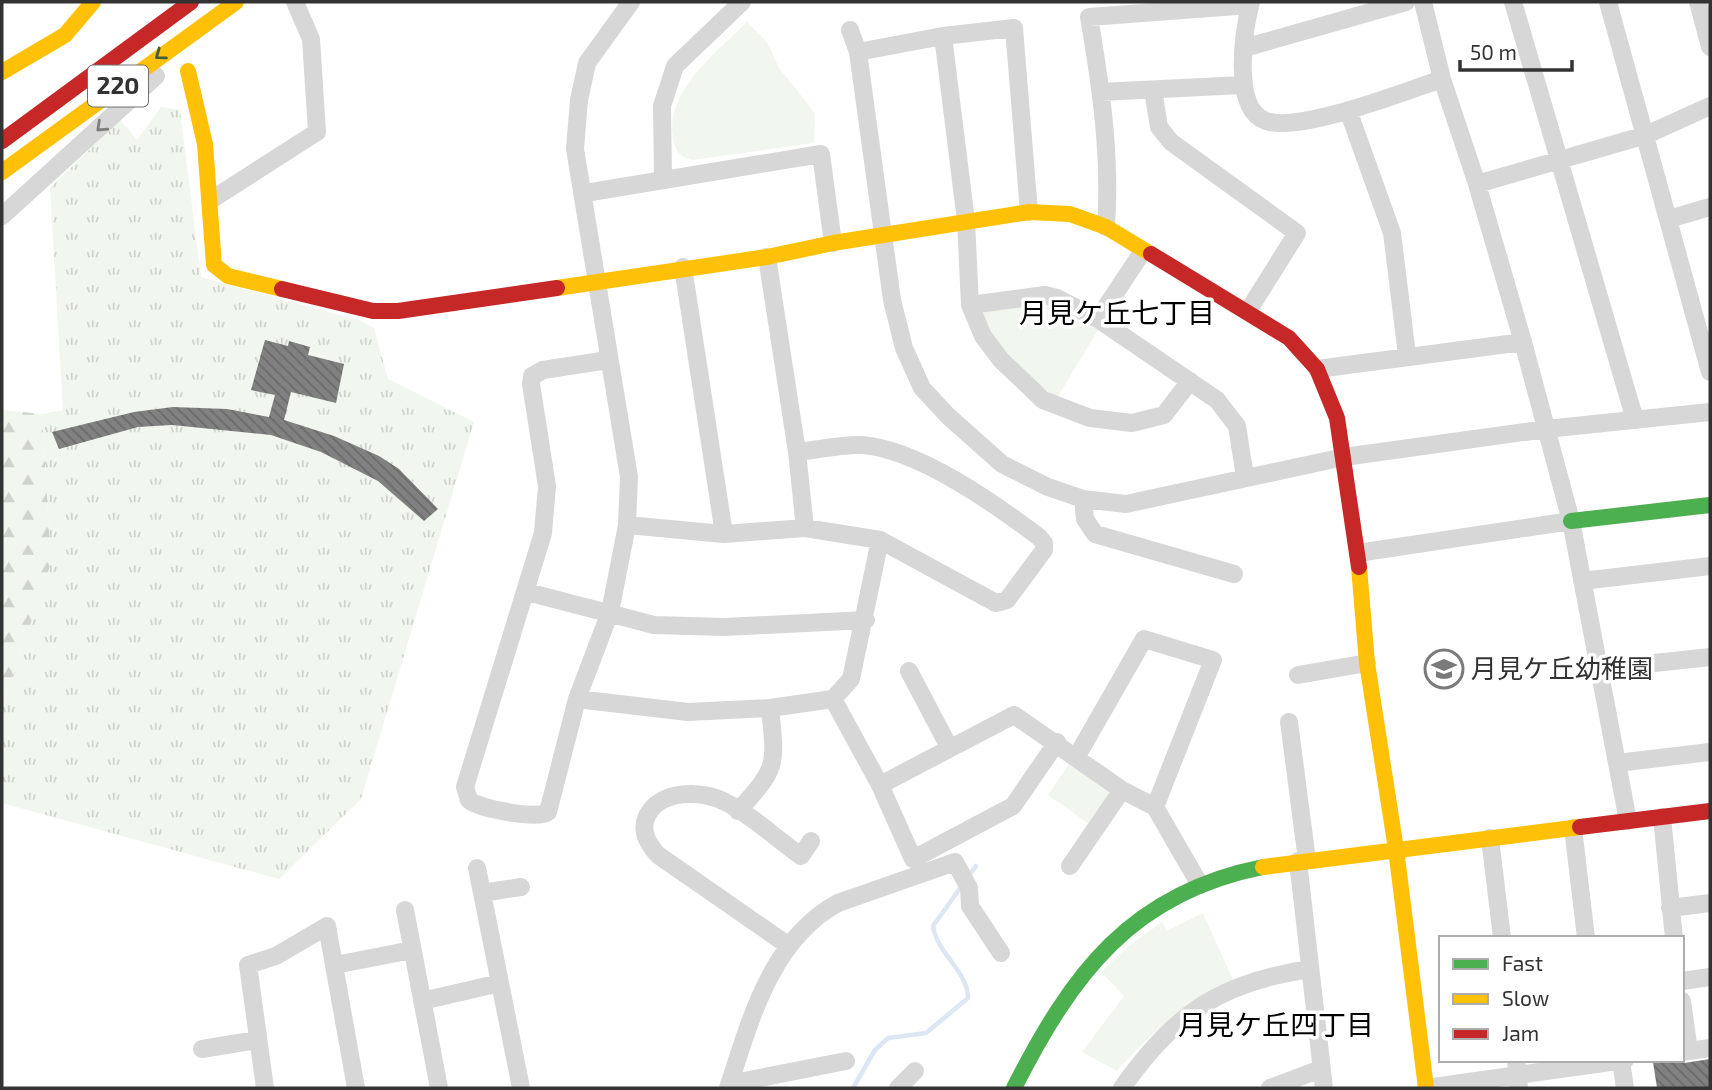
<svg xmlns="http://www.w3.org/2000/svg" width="1712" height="1090" viewBox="0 0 1712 1090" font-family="'Exo 2','Noto Sans JP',sans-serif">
<defs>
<pattern id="grass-tufts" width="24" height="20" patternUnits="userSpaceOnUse" patternTransform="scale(1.75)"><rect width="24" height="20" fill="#f1f6ee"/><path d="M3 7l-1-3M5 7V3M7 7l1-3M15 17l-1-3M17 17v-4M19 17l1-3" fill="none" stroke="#cfd3cd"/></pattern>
<pattern id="forest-firs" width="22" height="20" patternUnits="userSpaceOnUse" patternTransform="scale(1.75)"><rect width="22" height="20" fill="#f1f6ee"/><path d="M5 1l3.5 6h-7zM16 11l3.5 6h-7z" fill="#cfd3cd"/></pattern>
<pattern id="building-back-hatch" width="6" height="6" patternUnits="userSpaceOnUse" patternTransform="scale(1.75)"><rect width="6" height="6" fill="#818181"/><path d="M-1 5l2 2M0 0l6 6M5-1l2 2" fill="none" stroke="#6a6a6a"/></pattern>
</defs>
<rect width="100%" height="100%" fill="#fff"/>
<path fill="url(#grass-tufts)" d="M161 107 180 110 201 277 361 321 374 328 388 379 474 422 361 799 279 879 2 803V708L51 563 42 414 63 410 50 188 120 120 137 140Z"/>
<path fill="url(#forest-firs)" d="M2 410 42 414 51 563 2 708Z"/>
<path fill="#f1f6ee" d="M747 22 767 42 779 68 815 113 814 143 693 160C680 157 675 151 673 138 665 91 717 52 747 22Z
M1044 301 1099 328 1057 398C1024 377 1001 350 982 316L986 309Z
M1071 761 1112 789 1092 826 1048 795Z
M1203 913 1233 980C1187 1003 1151 1032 1117 1071L1082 1052 1124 996 1101 972 1125 949 1162 922 1167 931Z"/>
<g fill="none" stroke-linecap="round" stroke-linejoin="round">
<path stroke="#dde6f3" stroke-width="4.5" d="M968 877 976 866
M853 1088 875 1050 888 1038 926 1033 968 998C968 971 937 954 933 926L961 887"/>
</g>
<path fill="url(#building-back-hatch)" d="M265 340 288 346 289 341 310 347 308 355 344 364 336 403 291 392 284 420 334 436 379 456 399 469 438 509 424 521 378 481 321 452 271 435 172 425 138 427 59 449 52 432 134 412 173 407 227 409 269 417 275 395 251 390Z
M1710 1059V1088H1657L1653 1062 1675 1060 1684 1063Z"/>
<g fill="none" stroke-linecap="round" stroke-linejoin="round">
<path stroke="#d7d7d7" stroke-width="18" d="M1251 2C1244 29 1231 109 1266 121 1299 133 1406 91 1442 79
M1423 2 1442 79 1477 184 1523 342 1571 521 1628 821
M1513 2 1635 420
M1608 2 1710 372
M1698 2 1710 47
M850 30 858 52 892 300 904 348 922 388 948 416 1002 464 1048 487 1083 499 1126 504 1344 457 1546 429 1710 412
M943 36 966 221 970 305 983 336 1001 360 1043 400 1090 418 1132 423 1164 415 1190 381
M1244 48 1406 2
M858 52 943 36 1014 28 1029 212
M1153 90 1159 127 1171 142 1297 233 1248 311
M1101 92 1242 85
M1348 110 1392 233 1407 355
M663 178 662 106 675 66 742 2
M1477 184 1646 135 1710 106
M585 193 821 154 833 243
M211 200 317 132 311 39 295 2
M2 216 156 76
M1669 219 1710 207
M1106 227C1111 157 1101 87 1089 17L1250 5
M1143 251 1098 319 1217 400 1237 426 1245 477
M767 257 797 452 805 528
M683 267 724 534
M970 305 1045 295 1057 298 1098 319
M608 360 543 370 532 376 531 384 547 486 543 533 465 787 469 800C480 809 539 820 548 812L577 699 610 612 627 525 629 477 575 149 579 100 587 63 631 2
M1317 369 1523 342
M1083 499 1085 519 1095 534 1234 574
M627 525 724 534 805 528 880 540 996 603 1007 600 1044 550V543L1039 537C995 504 918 449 862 445 841 444 818 450 797 452
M1358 553 1571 521
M1582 581 1710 566
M527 592 654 625 725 627 866 620
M1599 669 1710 657
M909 671 949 747
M1298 675 1367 663
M577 699 688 712 770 708 833 699 851 679 880 540
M833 699 880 785 913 859 1013 806 1057 742
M1289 722 1307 860
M1077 756 1144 639 1213 660 1155 807
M1617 763 1710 752
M880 785 1014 715 1122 790 1155 807 1200 885
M738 811C778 767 776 766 770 708
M1662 817 1674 938
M1573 828 1586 938
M1490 838 1502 938
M1298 861 1324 1088
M1070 866 1122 790
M477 868 521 1088
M482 893 521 887
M1670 908 1710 903
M405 910 439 1088
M789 946 658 855C648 844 640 831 647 816 660 789 703 790 725 802 752 815 776 839 801 856L811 841
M335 965 412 950
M1682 981 1710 977
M422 1001 500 983
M1682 1001 1689 1051
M202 1049 257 1040
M1682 1052 1710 1048
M1516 1060 1519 1088
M1621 1061 1625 1088
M729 1084 846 1061
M265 1088 248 965 276 956 327 926 356 1088
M728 1088C750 1021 771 939 838 903L955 862 969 888 970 906 1001 953
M898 1088 915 1071
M1122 1088C1174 1014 1220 982 1310 969
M1270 1088 1321 1069
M1426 1088 1625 1060"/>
<path stroke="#4caf50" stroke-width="16" d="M1571 521 1710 505
M1014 1088C1072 974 1131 893 1263 867"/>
<path stroke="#ffc107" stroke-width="16" d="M188 71 205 144 214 265 228 276 282 289
M2 72 65 35 93 2
M2 172 236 2
M557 288 767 257 833 243 1029 212 1070 214 1106 227 1151 254
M1359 567 1367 663 1396 849 1426 1088
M1263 867 1580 827"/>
<path stroke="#c62828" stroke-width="16" d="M2 141 191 2
M1151 254 1289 338 1317 369 1337 418 1359 567
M282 289 373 311H398L557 288
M1580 827 1710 811"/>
</g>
<defs><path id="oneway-chevron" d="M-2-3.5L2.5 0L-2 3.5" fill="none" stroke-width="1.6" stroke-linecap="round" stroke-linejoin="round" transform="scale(1.75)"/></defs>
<use stroke="#3c5e3d" href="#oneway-chevron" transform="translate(160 55) rotate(144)"/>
<use stroke="#7d7d7d" href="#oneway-chevron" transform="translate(101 127) rotate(137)"/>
<defs>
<symbol id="school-ring" viewBox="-11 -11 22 22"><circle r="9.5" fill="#fff" stroke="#7a7a7a" stroke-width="1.5"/><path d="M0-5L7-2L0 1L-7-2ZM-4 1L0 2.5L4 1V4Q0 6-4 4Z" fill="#7a7a7a"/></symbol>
</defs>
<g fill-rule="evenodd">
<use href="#school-ring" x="1422" y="647" width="44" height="44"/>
</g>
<g text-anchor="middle" stroke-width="7" stroke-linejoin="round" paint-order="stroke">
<rect fill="#fff" stroke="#707070" stroke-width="2" x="88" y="65.5" width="60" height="41" rx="5"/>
<g font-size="24" font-weight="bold" fill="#333">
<text x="118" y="94">220</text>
</g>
<g font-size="26" fill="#333" stroke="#fff" text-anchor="start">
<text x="1471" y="678">月見ケ丘幼稚園</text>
</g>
<g font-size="28" fill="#000" stroke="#fff">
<text x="1117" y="323">月見ケ丘七丁目</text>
<text x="1276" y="1035">月見ケ丘四丁目</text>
</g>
</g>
<rect width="1712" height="1090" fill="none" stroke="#333333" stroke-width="7"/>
<rect x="1439" y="936" width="245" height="126" fill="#ffffff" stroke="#adadad" stroke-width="2"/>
<rect x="1453" y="959" width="35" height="10" fill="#4caf50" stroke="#adadad" stroke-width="2"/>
<text x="1502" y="971" font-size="21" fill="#333333">Fast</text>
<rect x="1453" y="994" width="35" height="10" fill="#ffc107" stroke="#adadad" stroke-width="2"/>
<text x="1502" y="1006" font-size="21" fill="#333333">Slow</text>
<rect x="1453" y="1029" width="35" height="10" fill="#c62828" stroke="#adadad" stroke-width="2"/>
<text x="1502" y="1041" font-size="21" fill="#333333">Jam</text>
<path d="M1460 60v10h112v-10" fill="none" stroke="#333333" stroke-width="3.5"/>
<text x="1470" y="60" font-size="21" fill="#333333" stroke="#ffffff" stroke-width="5" paint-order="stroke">50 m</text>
</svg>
